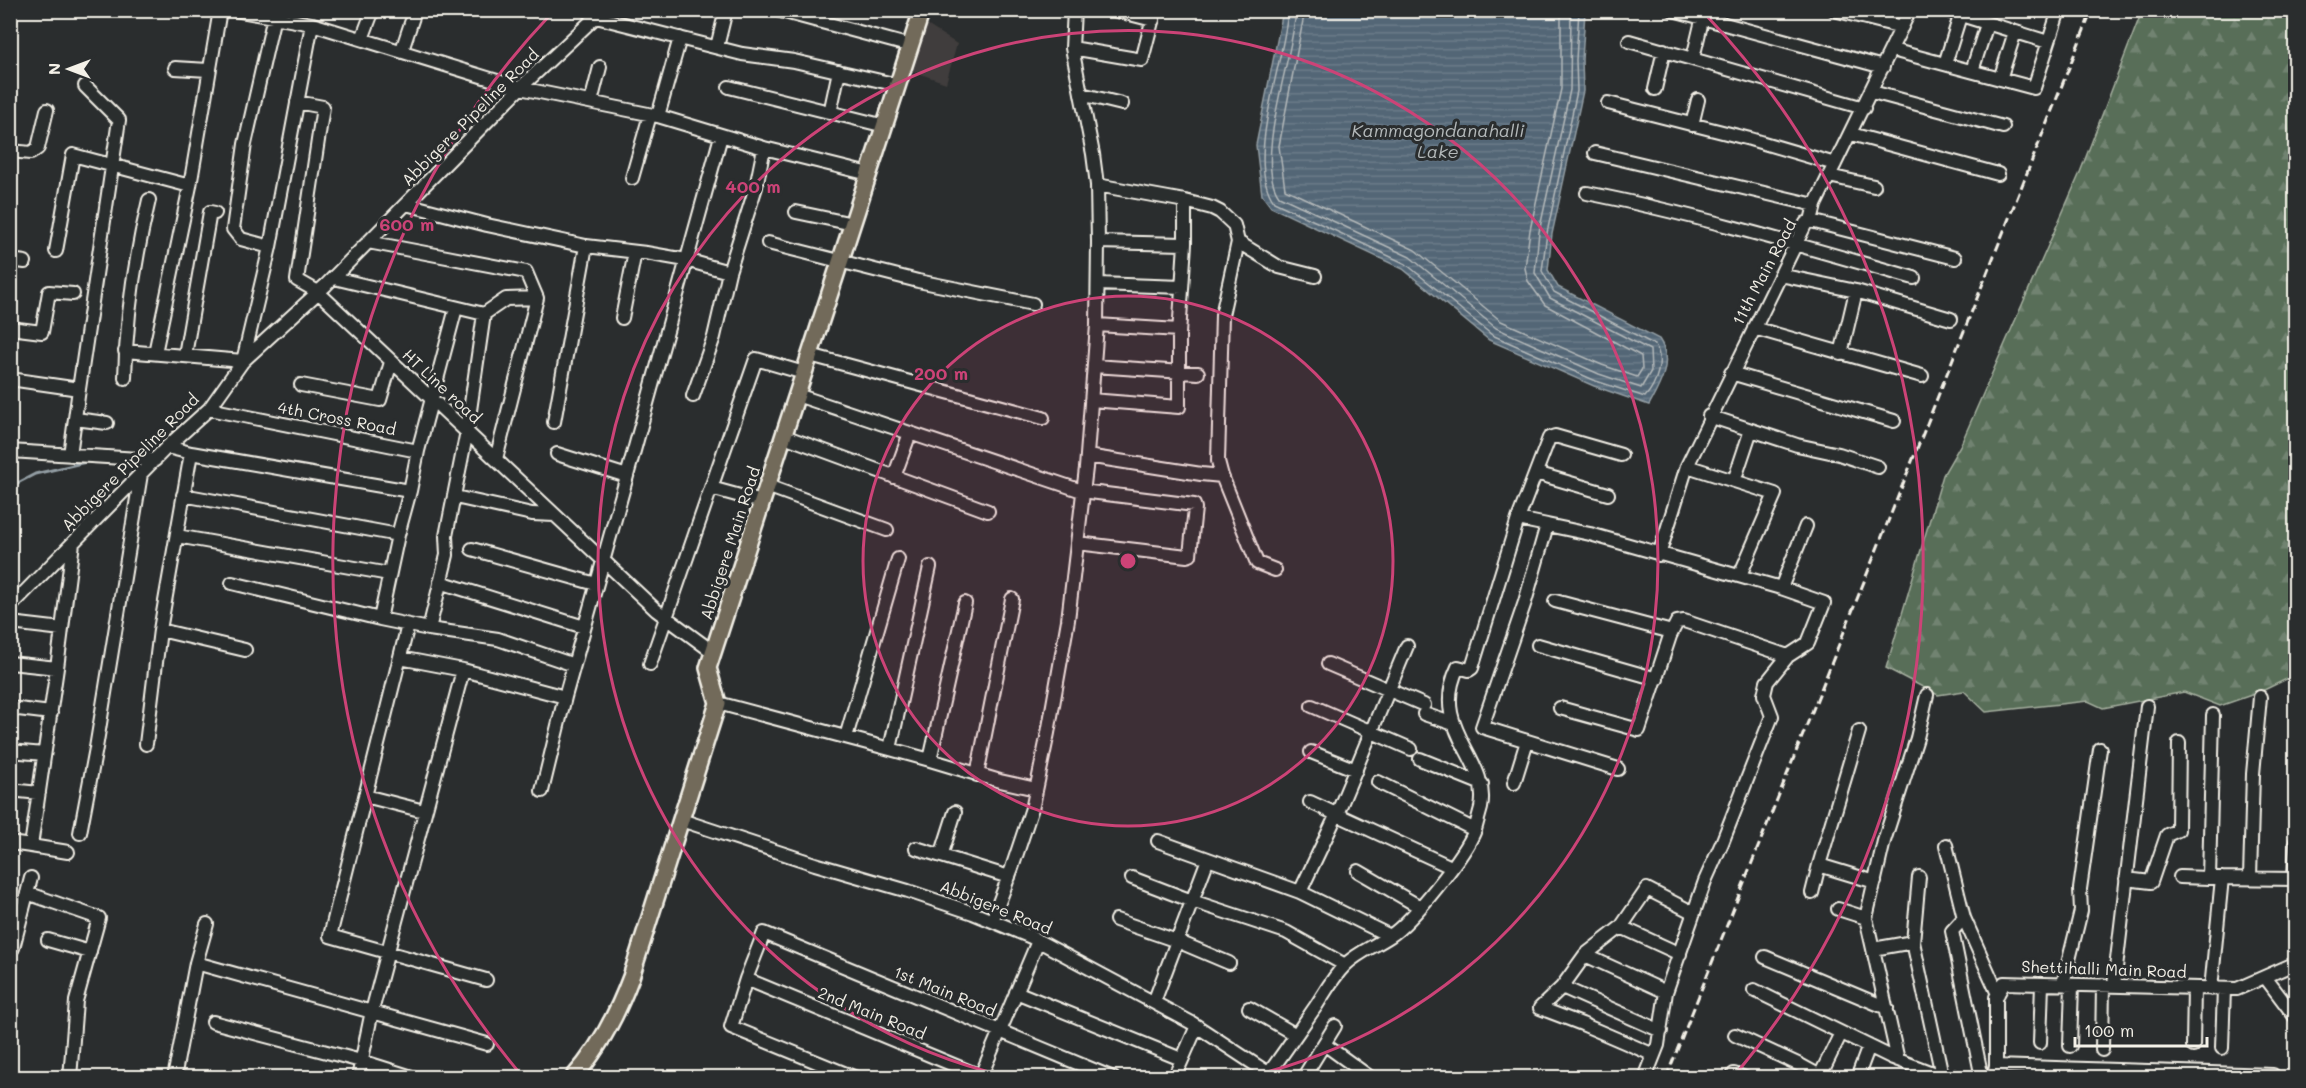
<svg xmlns="http://www.w3.org/2000/svg" width="2306" height="1088" viewBox="0 0 2306 1088" font-family="Mali,sans-serif">
<defs>
<pattern id="forest-firs" width="22" height="20" patternUnits="userSpaceOnUse" patternTransform="scale(1.5)"><rect width="22" height="20" fill="#596e59"/><path d="M5 1l3.5 6h-7zM16 11l3.5 6h-7z" fill="#718371"/></pattern>
<pattern id="water-rules" width="6" height="5" patternUnits="userSpaceOnUse" patternTransform="scale(1.5)"><rect width="6" height="5" fill="#536676"/><path d="M0 2.5h6" fill="none" stroke="#6c7c8a"/></pattern>
</defs>
<rect width="100%" height="100%" fill="#2a2d2e"/>
<filter id="ink" filterUnits="userSpaceOnUse"><feTurbulence type="fractalNoise" baseFrequency=".0167" numOctaves="2"/><feDisplacementMap in="SourceGraphic" scale="12" xChannelSelector="R" yChannelSelector="G"/><feConvolveMatrix kernelMatrix="1 2 1 2 8 2 1 2 1" color-interpolation-filters="sRGB"/></filter>
<g filter="url(#ink)">
<path fill="#403d3c" d="M919 20 957 44 946 83 904 68Z"/>
<path fill="url(#forest-firs)" stroke="#a6b0a0" stroke-width="1.5" d="M2142 11H2295V675L2260 692 2220 706 2184 692 2103 708 2088 701 1986 712 1964 691 1938 695 1886 668 1943 475 1961 444 2079 175Z"/>
<path fill="url(#water-rules)" stroke="#939ea4" stroke-width="1.5" d="M1283 11H1585L1582 60 1583 91 1552 234 1548 270 1558 287 1659 339C1674 361 1660 385 1649 405L1594 386 1489 340 1403 269 1271 207 1262 195 1256 145Z"/>
<g fill="none" stroke-linecap="round" stroke-linejoin="round">
<path stroke="#b4b9ba" stroke-width="1.5" d="M1288 10C1285 61 1244 160 1274 202L1406 264 1492 335 1596 381 1645 397C1656 385 1665 360 1655 345L1554 292 1542 271 1547 233 1577 91 1576 60 1579 10
M1296 10C1294 55 1253 160 1279 196L1410 257 1496 328 1599 374 1641 388 1651 371 1650 350 1550 298 1535 273 1539 232 1570 90 1571 10
M1305 10 1279 146 1285 189 1415 250 1501 321 1602 365 1637 377 1642 369 1641 356 1545 305 1528 281 1525 268 1530 230 1561 89V10"/>
<path stroke="#939ea4" stroke-width="3" d="M10 487 35 474 86 462"/>
<defs>
<path id="minor" d="M234 10 312 24 520 88 658 116 764 148 869 174
M777 10 911 46
M1114 10 1153 20
M1673 10 1883 67
M1834 10 1902 27
M1945 10 2048 42
M596 17 742 54 794 61 898 85
M362 39 373 10
M1629 41 1864 108
M717 47 726 10
M1072 48 1142 60 1155 10
M402 50 415 11
M1892 50 2034 88 2059 10
M1693 58 1704 12
M1945 64 1960 16
M175 68 208 70
M1972 71 1987 24
M2000 79 2015 32
M729 87 885 126
M1655 89 1664 50
M1872 92 2003 127
M1081 94 1122 104
M297 102 323 107 297 280 318 292 656 610 713 652
M591 102 600 67
M1608 103 1750 139 1835 164
M830 113 839 71
M658 116 680 38
M1692 125 1698 100
M1851 134 1998 174
M10 151 31 153 38 148 47 110
M1595 153 1815 205
M1829 176 1874 186
M632 178 650 115
M1097 185 1185 201 1212 208 1220 212 1234 225 1238 242 1222 315 1218 461 1222 476
M1587 193C1698 215 1805 247 1914 278
M406 204 487 225 586 246 646 253 686 260 729 272
M796 212 853 224
M1811 221 1955 258
M368 242 526 272 537 298
M1098 242 1185 244
M1238 242 1279 267 1315 276
M768 243 918 281 1033 304
M270 247 312 24
M56 251 73 155 190 186
M10 260 25 262
M1780 275 1856 291 1951 319
M334 278 484 314 467 431 446 536 447 555 429 629 380 619
M1098 284 1182 287
M484 314 506 299 537 298 496 459
M622 318 635 252
M1097 325 1179 330
M10 328 42 332 49 292 73 294
M1754 328 1922 376
M125 351 243 361 270 247 241 239 233 229 245 144 275 12
M155 353 190 186 220 10
M1841 354 1856 291
M185 355 210 212 215 213
M810 355 1043 418
M1094 366 1198 373
M1731 373 1894 421
M125 378C126 318 135 258 149 200
M10 379 79 389 70 455
M301 385 380 400 391 362
M79 389 119 120 85 86
M797 395 1082 491 1194 505 1195 508 1190 555 1187 556 1077 543
M693 396 714 337 729 272 756 187 764 148
M1091 400 1179 407V334L1185 244V201
M209 409 418 451 410 491
M1709 416 1797 445 1839 454 1878 467
M75 419 107 423
M554 422 586 246
M784 436 988 511
M167 447 191 453 410 491 398 535 380 619 232 583
M10 451 155 460
M418 451 456 308
M1087 456 1201 474 1222 476 1257 563 1275 570
M1687 466 1775 494 1740 575
M1536 473 1608 494
M627 476 721 136
M894 477 910 433
M1734 481 1751 430
M767 486 887 530
M711 488 756 359 804 373
M183 495 398 535
M455 497 532 514 555 515
M1518 519 1547 525
M177 536 389 574
M472 549 596 584
M1659 555 1687 466 1806 223 1811 221 1815 205 1829 176 1910 10
M930 567 890 749 930 760 965 603
M440 582 584 627
M1555 601 1672 632
M10 607 167 447 209 409 243 361 326 285 520 88 603 10
M11 623 62 629
M408 625 330 936 486 980
M429 629 498 639 574 665
M160 630 245 650
M1538 645 1657 679
M10 663 57 668
M650 664 711 488 762 502
M1328 664 1424 705
M463 670 565 697
M718 703 890 749
M1312 706 1411 749
M10 708 51 713
M1560 708 1639 730 1670 636 1677 622 1684 621 1788 656
M1424 714 1454 724
M1859 731 1819 865 1875 882
M846 737 898 559
M146 744 160 630 191 453
M10 751 44 754
M1311 752 1356 770
M1420 759 1482 784
M930 760 1000 781 1036 789
M1618 769 1482 727 1525 602 1547 525 1590 534 1781 588 1806 526
M977 775 1012 599
M1378 782 1475 830
M1514 783 1527 741
M10 790 39 793
M542 791 565 697 627 476 557 454
M365 796 424 811
M1310 802 1451 867
M681 820 815 864 908 891 973 913 1031 937 1192 1023 1274 1077
M80 833 96 748 141 474
M10 843 31 846 57 668 73 543
M1946 845 1964 918 1998 994
M31 846 68 852
M916 848 1009 877
M941 856 955 812
M1208 859 1300 892 1337 814 1407 646
M1358 871 1420 907
M2180 877 2209 878
M2250 877 2253 774 2260 697
M1132 878 1192 901 1286 932 1345 965
M2222 878 2294 879 2296 841
M2126 879 2151 882 2167 835 2178 830 2179 743
M1300 892 1390 936
M27 893 99 918 76 1001 70 1078
M1812 893 1819 865
M1838 909 1866 918
M1964 918 1952 931 1982 1078
M1116 920 1177 941 1229 963
M992 921 1012 868 1033 805 1048 733 1068 620 1086 468 1097 325 1098 242 1097 185 1093 154 1072 48 1074 10
M1621 927 1680 954
M48 940 90 952
M1913 942 1942 1075
M1873 949 1913 942 1919 877
M10 950 13 948 31 878
M1585 955 1666 992
M1765 957 1887 1008
M196 963 207 924
M2265 977 2296 1018
M746 979 985 1078
M2063 984 2081 911 2080 889 2100 749
M2114 985 2147 706
M1562 987 1661 1031
M2211 989 2222 878H2209L2213 715
M1754 990 1893 1058 1935 1074 1964 1078
M1016 992 1181 1059
M1154 1002 1208 859 1158 841
M1249 1008 1296 1035
M213 1022 361 1061 415 1078
M1735 1035 1800 1065 1820 1076
M2040 1043 2042 984
M1324 1044 1371 1078
M2070 1046 2072 985
M2193 1046 2194 988
M2222 1048 2224 989
M2102 1050 2103 985
M1653 1057 1647 1052 1582 1024 1540 1008 1562 987 1585 955 1621 927 1647 889 1694 913
M1898 1060 1866 918 1884 841 1917 738 1927 695
M1996 1066 2273 1075
M1269 1073C1285 1051 1300 1029 1316 1006 1325 992 1333 977 1345 965 1358 952 1375 946 1390 936 1412 922 1466 854 1475 830 1477 823 1479 815 1481 808 1491 757 1428 730 1458 667L1469 670 1472 668 1518 519 1549 438 1555 436 1621 455
M1734 1074 1745 1078
M174 1078 196 963 487 1044
M358 1078 372 1011 463 670 400 658
M856 1078 731 1027 746 979 764 933 1113 1078
M980 1078 1038 941
M1174 1078 1197 1026
M1303 1078 1335 1026
M1645 1078 1658 1045 1666 992 1705 881 1722 843 1772 716 1764 695 1767 682 1788 656 1808 643 1824 603 1781 588
M1819 1078 1841 1033
M1857 1078 1869 1046
M1994 1078 1996 1066V997L2004 983 2237 989 2296 963"/>
<path id="major" d="M573 1078C599 1049 618 1012 631 977L718 703 708 668 922 10"/>
</defs>
<use href="#minor" stroke="#f4f1e8" stroke-width="16"/>
<use href="#major" stroke="#f4f1e8" stroke-width="20"/>
<use href="#minor" stroke="#2a2d2e" stroke-width="12"/>
<use href="#major" stroke="#726b5a" stroke-width="15"/>
<path stroke="#f4f1e8" stroke-width="3" stroke-dasharray="9 4.5" stroke-linecap="butt" d="M1666 1078 2092 10"/>
</g>
</g>
<circle cx="1128" cy="561" r="265" fill="#cc4377" fill-opacity=".12"/>
<g fill="none" stroke="#cc4377" stroke-width="3">
<circle cx="1128" cy="561" r="265"/>
<path d="M1009 1077A530 530 0 1 1 1247 1077"/>
<path d="M523 1077A795 795 0 0 1 551 14M1705 14A795 795 0 0 1 1733 1077"/>
</g>
<g text-anchor="middle" stroke-width="6" stroke-linejoin="round" paint-order="stroke">
<g font-size="16" fill="#f4f1e8" stroke="#2a2d2e">
<text transform="translate(470 117) rotate(-45)" y="6">Abbigere Pipeline Road</text>
<text transform="translate(1764 272) rotate(-62)" y="6">11th Main Road</text>
<text transform="translate(442 386) rotate(43)" y="6">HT Line road</text>
<text transform="translate(337 418) rotate(11)" y="6">4th Cross Road</text>
<text transform="translate(130 462) rotate(-45)" y="6">Abbigere Pipeline Road</text>
<text transform="translate(730 543) rotate(-72)" y="6">Abbigere Main Road</text>
<text transform="translate(996 907) rotate(22)" y="6">Abbigere Road</text>
<text transform="translate(2104 969) rotate(2)" y="6">Shettihalli Main Road</text>
<text transform="translate(945 991) rotate(22)" y="6">1st Main Road</text>
<text transform="translate(872 1013) rotate(22)" y="6">2nd Main Road</text>
</g>
<g font-size="18" font-style="italic" fill="#b4b9ba" stroke="#2a2d2e">
<text x="1438" y="137">Kammagondanahalli<tspan x="1438" dy="21">Lake</tspan></text>
</g>
</g>
<circle cx="1128" cy="561" r="9" fill="#cc4377" stroke="#2a2d2e" stroke-width="3"/>
<g font-size="18" text-anchor="middle" font-weight="bold" fill="#cc4377" stroke="#2a2d2e" stroke-width="6" stroke-linejoin="round" paint-order="stroke">
<text x="753" y="193">400 m</text>
<text x="407" y="231">600 m</text>
<text x="941" y="380">200 m</text>
</g>
<rect width="2306" height="1088" fill="none" stroke="#2a2d2e" stroke-width="36"/>
<rect x="18" y="18" width="2270" height="1052" fill="none" stroke="#f4f1e8" stroke-width="2" filter="url(#ink)"/>
<g transform="translate(69 69) rotate(270)" stroke="#2a2d2e" stroke-width="4.5" paint-order="stroke">
<path d="M0-4.5L10 22L0 15L-10 22Z" fill="#f4f1e8"/>
<text y="-9" font-size="16" font-weight="bold" text-anchor="middle" fill="#f4f1e8">N</text>
</g>
<path d="M2075 1037v9h132v-9" fill="none" stroke="#f4f1e8" stroke-width="3"/>
<text x="2084" y="1037" font-size="18" fill="#f4f1e8" stroke="#2a2d2e" stroke-width="4.5" paint-order="stroke">100 m</text>
</svg>
